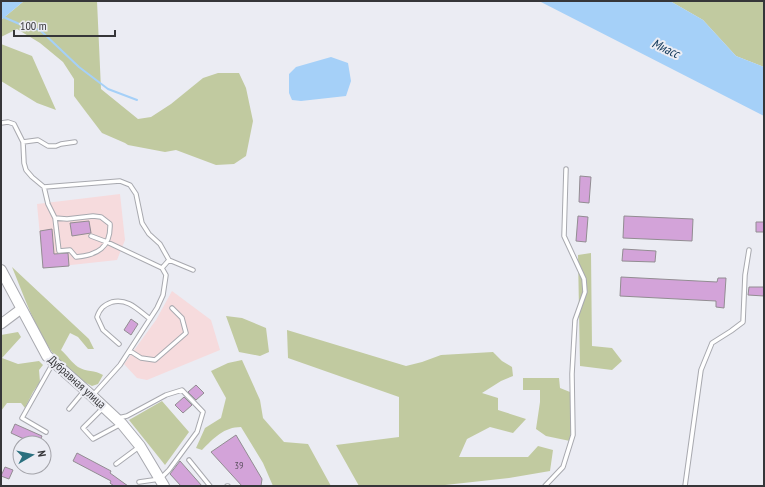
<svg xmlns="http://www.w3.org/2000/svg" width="765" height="487" viewBox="0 0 765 487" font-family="'PT Sans Narrow',sans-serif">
<rect width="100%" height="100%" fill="#ebecf3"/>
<path fill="#f6dbdd" d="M120 194 125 240 117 260 43 268 37 204Z
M172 291 211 320 220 350 147 380 137 378 124 364 156 320Z"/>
<path fill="#c1caa0" d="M24 1H97L101 89 138 119 151 117 171 104 203 78 218 73H239L246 88 253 121 246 156 234 164 216 165 176 150 165 152 128 145 125 143 102 133 86 112 74 96V79L63 62 40 43 17 29 1 37V20Z
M670 1H764V67L736 56 703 20Z
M1 44 32 56 56 110 37 103 1 81Z
M591 253 592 346 612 348 622 361 612 370 580 366 578 255Z
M12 267 89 339 94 349H88L78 337 70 333 61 350C67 355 72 363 78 367 86 372 95 370 103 375L98 384 92 386C46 366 30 310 12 267Z
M226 316 242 318 266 328 269 352 260 356 239 352Z
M287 330 406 366 422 362 441 355 493 352 502 361 512 367 513 376 501 381 482 393 498 398V410L526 419 513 433 490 427 467 439 459 457H528L538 446 553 450 550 471 509 478 436 486H359L336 445 399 437V397L288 358Z
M18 332 21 337 2 358 18 364 39 361 43 365 39 370 40 382 33 392 25 408 21 403H7L1 411V335Z
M242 360 260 400 263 418 284 442 308 444 331 486H273L263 463 241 427C224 427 214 438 202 450L196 448 205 428 221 418 226 398 211 371 228 363Z
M523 378H559L560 388 575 394 570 441 546 436 536 429 540 402V390H523Z
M162 401 189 432 165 465 129 420Z"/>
<path fill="#a5d0f8" d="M1 1H24L1 20Z
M539 1H670L703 20 736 56 764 67V116Z
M331 57 348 63 351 81 346 96 301 101 292 100 289 93V74L296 67Z"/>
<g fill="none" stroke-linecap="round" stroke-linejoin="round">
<path stroke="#a5d0f8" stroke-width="2" d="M1 16 24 26 40 30 79 67 108 89 137 100"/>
</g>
<path fill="#d3a3d9" stroke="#928d92" d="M580 176 591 177 589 203 579 202Z
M578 216 588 217 586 242 576 241Z
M624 216 693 219 692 241 623 238Z
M89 221 91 233 72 236 70 223Z
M756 222H764V232H756Z
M52 229 54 254 68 253 69 266 43 268 40 231Z
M623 249 656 251 655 262 622 261Z
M621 277 717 282 718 278H726L724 308 716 307V301L620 296Z
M749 287H764V296L748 295Z
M131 319 138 324 131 335 124 330Z
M196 385 204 393 196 400 188 392Z
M184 397 192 405 183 413 175 405Z
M15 424 42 436 39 443H35L24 439 11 433Z
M236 435 262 479 261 486H242L211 452Z
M77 453 111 471 110 473 128 486H114L110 483 111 481 73 461Z
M180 461 202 486H181L170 474Z
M5 467 13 470 9 479 1 476Z"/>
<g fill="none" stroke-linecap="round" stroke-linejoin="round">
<defs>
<path id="service" d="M1 123 8 122 14 124 23 142 24 163 26 170 32 177 44 187 48 204 55 218 59 251 70 250 76 257C97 255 111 248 110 224L101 217 93 216 67 219 55 218
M23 142 38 140 48 146H56L61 144 75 142
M44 187 120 181 130 185 136 194 142 223 149 234 160 244 169 260 193 270
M91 236 107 242 162 268 166 275 163 295 157 308 120 365 93 395
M162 268 169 260
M119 344 103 330 97 317C100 308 104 305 112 302 128 298 138 310 150 319
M130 351 141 358 155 360 186 333 182 318 172 308
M103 408 83 428 93 439 121 424
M69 409 84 391
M118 418 127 416 166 395 182 390 203 412 197 432 169 470 160 479 139 482
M46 432 22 418 53 363
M189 460 210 486
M116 464 139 447
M227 486H228
M545 486 563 467 573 435 572 374 575 320 585 292 584 279 564 236 566 169
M685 486 701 370 712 343 731 331 743 322 745 275 749 250"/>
<path id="tertiary" d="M1 324 21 309"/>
<path id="secondary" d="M1 270 47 356 92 396 122 424 140 446 164 486"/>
</defs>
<use href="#service" stroke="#a8a9af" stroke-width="5.5"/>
<use href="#tertiary" stroke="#a8a9af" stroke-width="11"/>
<use href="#secondary" stroke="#a8a9af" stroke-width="12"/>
<use href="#service" stroke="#fff" stroke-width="3.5"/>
<use href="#tertiary" stroke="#fff" stroke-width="9"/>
<use href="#secondary" stroke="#fff" stroke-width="10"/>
</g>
<g text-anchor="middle" stroke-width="4" stroke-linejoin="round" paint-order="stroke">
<g font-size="10" fill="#5d5161">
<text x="239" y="469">39</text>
</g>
<g font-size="12" fill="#363639" stroke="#ebecf3">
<text transform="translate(77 382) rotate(42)" y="4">Дубравная улица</text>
</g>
<g font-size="13" font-style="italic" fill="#12395a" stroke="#ebecf3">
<text transform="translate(666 48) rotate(25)" y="5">Миасс</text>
</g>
</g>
<rect width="765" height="487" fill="none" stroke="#363639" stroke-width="4"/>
<g transform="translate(32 455) rotate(81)"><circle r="19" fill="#ebecf3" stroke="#a3a3a9"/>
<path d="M0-3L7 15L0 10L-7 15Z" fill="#2b707f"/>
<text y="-6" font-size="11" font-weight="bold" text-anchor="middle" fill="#363639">N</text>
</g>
<path d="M14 30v6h101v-6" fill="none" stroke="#363639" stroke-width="2"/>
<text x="20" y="30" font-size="12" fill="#363639" stroke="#ebecf3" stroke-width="3" paint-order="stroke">100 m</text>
</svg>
